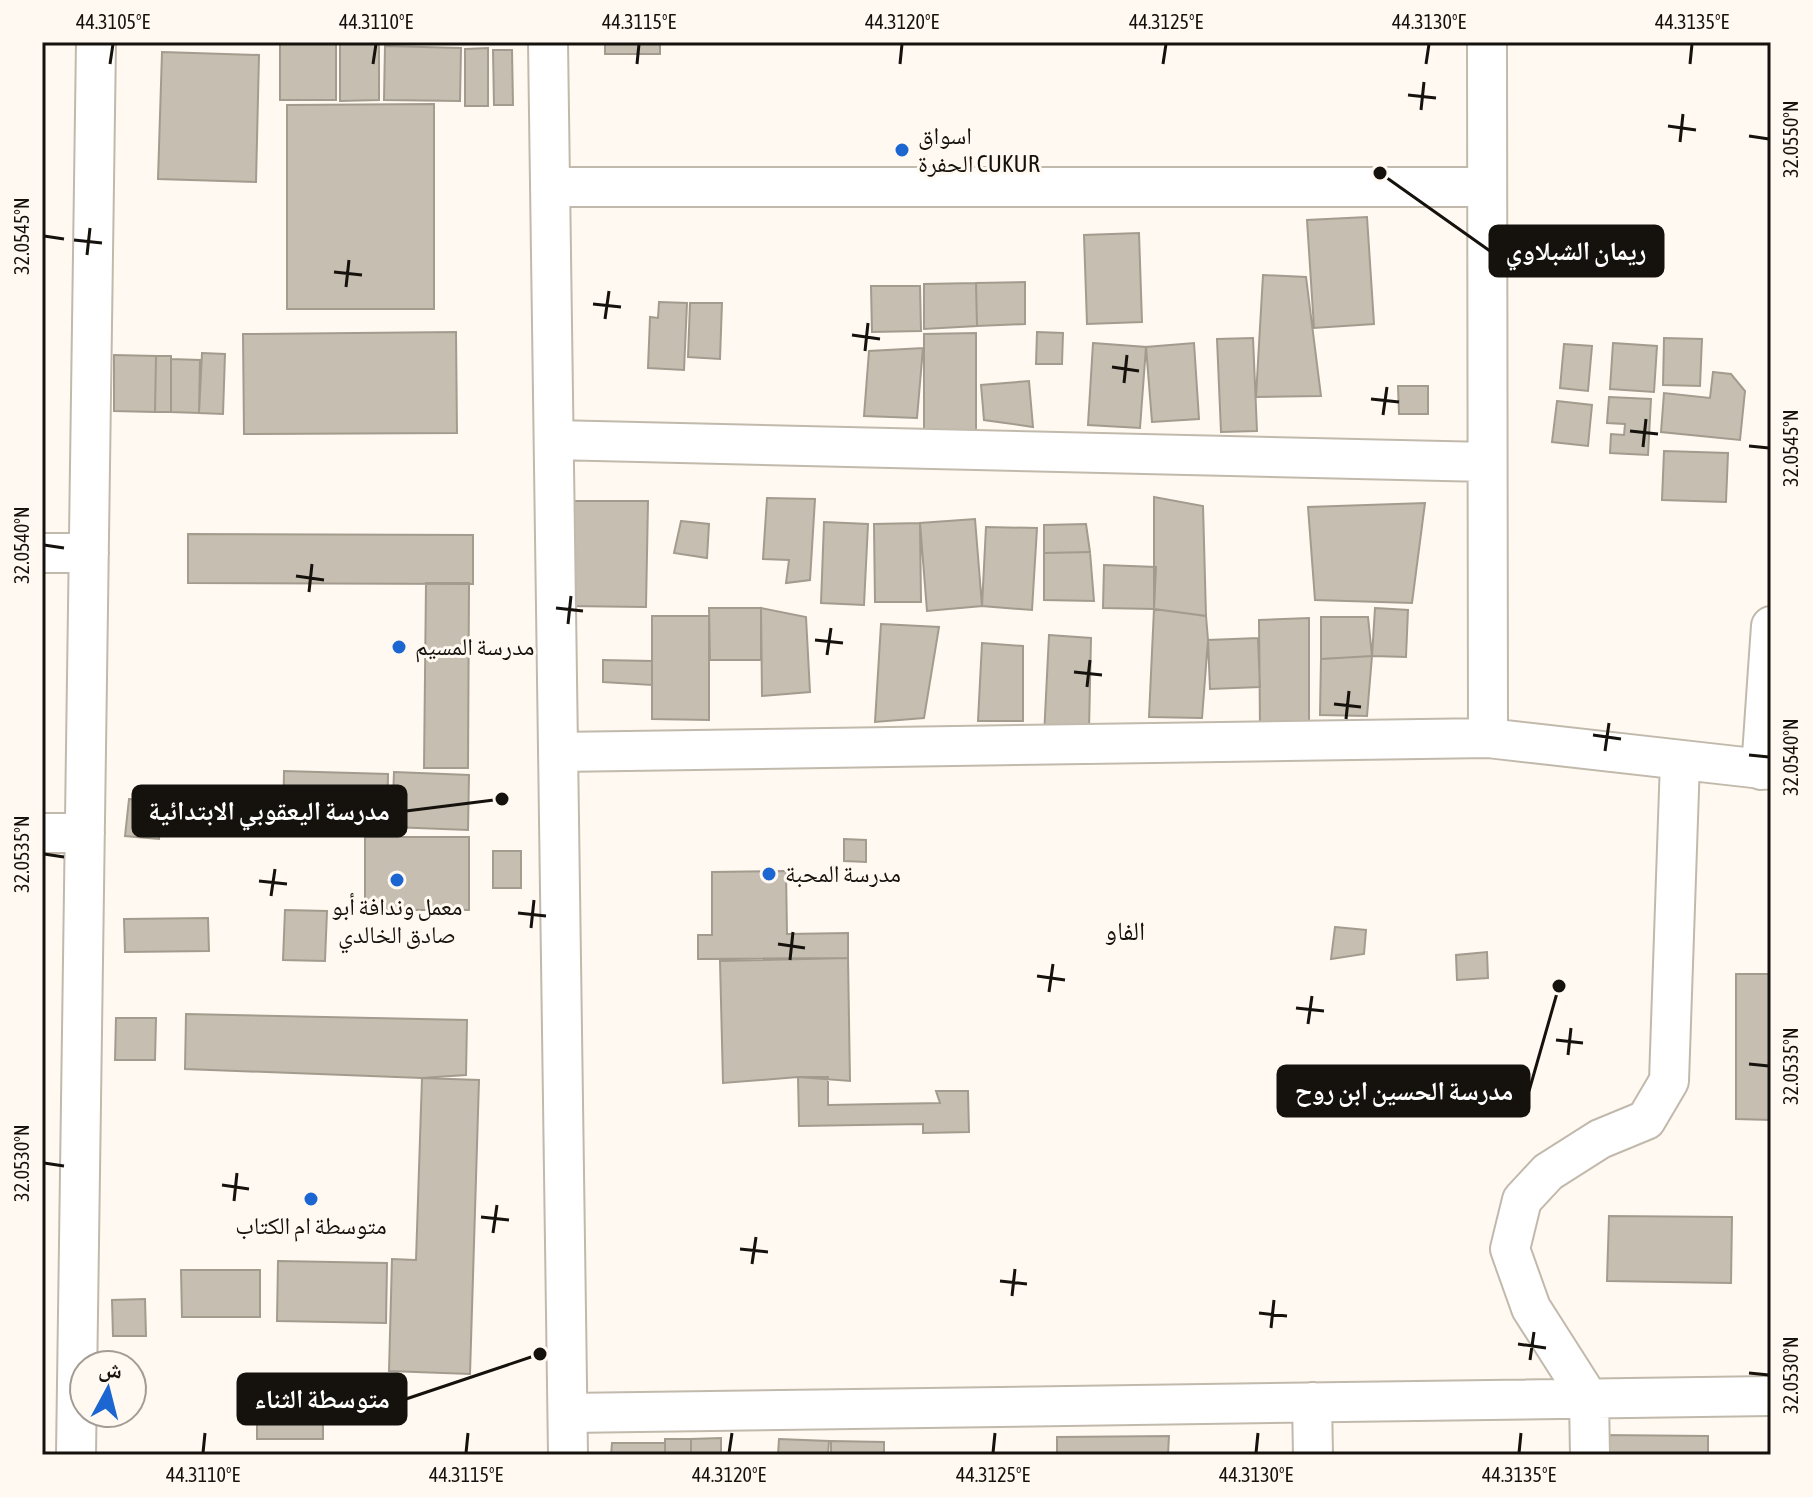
<svg xmlns="http://www.w3.org/2000/svg" width="1813" height="1497" viewBox="0 0 1813 1497" font-family="'Asap Condensed','Noto Naskh Arabic',sans-serif">
<rect width="100%" height="100%" fill="#fff9f1"/>
<path fill="#c6beb1" stroke="#a39b8e" stroke-width="2" d="M280 42H336V100H280Z
M340 42H379V100L340 101Z
M605 42H660V54H605Z
M385 46 461 48 460 101 384 100Z
M488 48V106H465V49Z
M493 50H512L513 105H494Z
M162 52 259 55 256 182 158 179Z
M434 104V309H287V105Z
M1367 217 1374 324 1314 328 1307 220Z
M1139 233 1142 322 1087 324 1084 235Z
M1263 275 1306 277 1321 396 1256 397Z
M1025 282V324L977 326 976 283Z
M976 283 977 326 924 329V284Z
M871 286H920L921 331 872 332Z
M659 302 687 303 684 370 648 368 650 317 658 318Z
M690 303H722L720 359 688 357Z
M456 332 457 433 244 434 243 334Z
M1037 332 1063 333 1062 364H1036Z
M976 333V440H924V334Z
M1253 338 1257 431 1221 432 1217 339Z
M1664 338 1702 339 1700 386 1663 385Z
M1093 343 1146 347 1140 428 1088 425Z
M1194 343 1199 419 1152 422 1146 347Z
M1613 343 1657 346 1654 392 1610 389Z
M1564 344 1592 346 1588 391 1560 388Z
M923 348 917 418 864 416 869 351Z
M202 353 225 354 223 414 199 413Z
M114 355 156 356 155 412 114 411Z
M156 356H171V412H155Z
M171 359 200 360 199 413 171 412Z
M1713 372 1731 374 1745 391 1740 440 1661 432 1664 393 1710 398Z
M1029 381 1033 427 984 420 981 385Z
M1398 386H1428V414H1399Z
M1609 397 1651 399 1648 455 1610 453 1611 434 1624 435 1625 424 1607 423Z
M1557 401 1592 405 1588 446 1552 442Z
M1664 451 1728 453 1726 502 1662 500Z
M1154 497 1203 506 1206 616 1154 609Z
M767 498 815 499 810 580 786 583 789 560 763 559Z
M568 501H648L646 607 567 606Z
M1425 503 1412 603 1315 600 1308 507Z
M975 519 982 606 927 611 920 523Z
M681 521 709 524 707 558 674 553Z
M824 522 868 524 864 605 821 603Z
M920 523 921 602H875L874 524Z
M1086 524 1090 552 1044 553V525Z
M986 527 1037 528 1032 610 982 606Z
M188 534 473 535V584L188 583Z
M1090 552 1094 601 1044 600V553Z
M1104 565 1156 567 1154 609 1103 608Z
M426 583H469L468 768H424Z
M709 608H761V660H710Z
M761 608 806 617 810 692 762 696Z
M1375 608 1408 610 1406 657 1372 656Z
M1154 609 1206 616 1208 640 1202 718 1149 717Z
M652 616H709V720L652 719Z
M1321 617H1368L1372 656 1321 659Z
M1309 618V732L1260 727 1259 620Z
M881 624 939 627 924 718 875 722Z
M1049 635 1091 638 1089 730 1044 736Z
M1258 638 1260 687 1210 689 1208 640Z
M982 643 1023 646V721H978Z
M1372 656 1367 716 1320 715 1321 659Z
M603 660 652 661V685L603 682Z
M284 771 388 774 387 833 283 831Z
M394 772 469 775 468 830 392 827Z
M129 799 163 803 159 839 125 836Z
M365 837H469V910H365Z
M844 839 866 840V862L844 861Z
M493 851H521V888H493Z
M786 871 787 934 848 933V958L698 959V935H712V872Z
M285 910 327 911 325 961 283 960Z
M208 918 209 951 125 952 124 919Z
M1335 927 1366 930 1364 954 1331 959Z
M1487 952 1488 978 1457 980 1456 955Z
M848 958 850 1081 798 1077 723 1083 720 961Z
M1736 974H1771V1120L1736 1119Z
M186 1014 467 1020 466 1075 422 1078 185 1069Z
M116 1018H156L155 1060H115Z
M798 1077H828V1105L940 1103 936 1091H968L969 1132 923 1133V1124L799 1126Z
M422 1078 479 1080 470 1374 389 1371 392 1259 416 1260Z
M1609 1216 1732 1217 1731 1283 1607 1281Z
M278 1261 387 1263 386 1323 277 1321Z
M181 1270H260V1317H182Z
M145 1299 146 1336H113L112 1300Z
M257 1386H323V1439H257Z
M1603 1435 1708 1436V1455H1602Z
M1169 1436 1168 1455H1057V1437Z
M721 1438V1455H691V1439Z
M665 1439H691V1455H665Z
M779 1439 829 1441 828 1455H778Z
M831 1441 884 1442V1455H831Z
M612 1443H665V1455H611Z"/>
<g fill="none" stroke-linecap="round" stroke-linejoin="round">
<defs>
<path id="minor" d="M548 42 568 1455
M1487 42 1488 738
M550 187H1487
M554 440 1487 462
M42 553H89
M558 752 1488 738 1771 770
M1761 770 1771 626
M42 833H85
M1312 1402 1313 1455
M568 1413 1771 1396
M76 1455 96 42
M1590 1455 1589 1399 1531 1308 1510 1249 1522 1200 1548 1172 1600 1139 1646 1120 1669 1081 1680 761"/>
</defs>
<use href="#minor" stroke="#c1b9ac" stroke-width="42"/>
<use href="#minor" stroke="#fff" stroke-width="38"/>
</g>
<path fill="none" stroke="#15120d" stroke-width="3" d="M110 64 113 44M373 64 376 44M637 64 639 44M900 64 902 44M1163 64 1166 44M1426 64 1429 44M1690 64 1692 44M1408 95 1436 98M1421 110 1424 82M1668 126 1696 130M1749 136 1769 139M1680 142 1683 114M44 236 64 239M74 240 102 243M87 255 90 228M334 272 362 275M346 287 349 260M593 304 621 307M605 319 609 291M852 335 880 339M865 351 868 323M1112 367 1139 371M1124 383 1127 355M1371 399 1399 402M1383 415 1387 387M1630 431 1658 434M1749 446 1769 448M1643 447 1646 419M44 545 64 548M296 576 324 580M309 592 312 564M556 608 583 611M568 624 571 596M815 640 843 643M827 655 831 628M1074 672 1102 675M1087 687 1090 660M1334 704 1361 707M1346 719 1349 691M1593 735 1621 739M1605 751 1609 723M1749 755 1769 757M44 854 64 857M259 881 287 884M271 896 275 869M518 913 546 916M531 928 534 900M778 944 805 948M790 960 793 932M1037 976 1065 980M1049 992 1053 964M1296 1008 1324 1011M1308 1024 1312 996M1556 1040 1583 1043M1568 1055 1571 1028M1749 1064 1769 1066M44 1163 64 1166M222 1185 249 1189M234 1201 237 1173M481 1217 509 1220M493 1233 497 1205M740 1249 768 1252M752 1264 756 1237M1000 1281 1027 1284M1012 1296 1015 1269M1259 1313 1287 1316M1271 1328 1274 1300M1518 1344 1546 1348M1530 1360 1534 1332M1749 1373 1769 1375M203 1453 205 1433M466 1453 468 1433M729 1453 732 1433M993 1453 995 1433M1256 1453 1258 1433M1519 1453 1521 1433"/>
<g fill="#1b66d1" stroke="#fff9f1" stroke-width="3">
<circle cx="902" cy="150" r="8"/>
<circle cx="399" cy="647" r="8"/>
<circle cx="769" cy="874" r="8"/>
<circle cx="397" cy="880" r="8"/>
<circle cx="311" cy="1199" r="8"/>
</g>
<g text-anchor="middle" stroke-width="6" stroke-linejoin="round" paint-order="stroke">
<g font-size="24" fill="#15120d" stroke="#fff9f1" text-anchor="start">
<text x="918" y="144">اسواق<tspan x="918" dy="28">الحفرة CUKUR</tspan></text>
<text x="415" y="655">مدرسة المسيم</text>
<text x="785" y="882">مدرسة المحبة</text>
<text x="397" y="915" text-anchor="middle">معمل وندافة أبو<tspan x="397" dy="28">صادق الخالدي</tspan></text>
<text x="311" y="1234" text-anchor="middle">متوسطة ام الكتاب</text>
</g>
<g font-size="26" fill="#15120d" stroke="#fff9f1">
<text x="1125" y="940">الفاو</text>
</g>
</g>
<path fill="none" stroke="#15120d" stroke-width="3" d="M1380 173L1490 251M502 799L406 811M1559 986L1529 1091M540 1354L406 1399"/>
<g fill="#15120d" stroke="#fff9f1" stroke-width="3">
<circle cx="1380" cy="173" r="8"/>
<circle cx="502" cy="799" r="8"/>
<circle cx="1559" cy="986" r="8"/>
<circle cx="540" cy="1354" r="8"/>
</g>
<g fill="#15120d" stroke="#15120d" stroke-width="3">
<rect x="1490" y="226" width="173" height="50" rx="8"/>
<rect x="133" y="786" width="273" height="50" rx="8"/>
<rect x="1278" y="1066" width="251" height="50" rx="8"/>
<rect x="238" y="1374" width="168" height="50" rx="8"/>
</g>
<g font-size="26" text-anchor="middle" font-weight="bold" fill="#fff">
<text x="1576" y="260">ريمان الشبلاوي</text>
<text x="269" y="820">مدرسة اليعقوبي الابتدائية</text>
<text x="1404" y="1100">مدرسة الحسين ابن روح</text>
<text x="322" y="1408">متوسطة الثناء</text>
</g>
<rect width="1813" height="1497" fill="none" stroke="#fff9f1" stroke-width="88"/>
<g transform="translate(108 1389) rotate(7)"><circle r="38" fill="#fff9f1" stroke="#a19d96" stroke-width="2"/>
<path d="M0-6L14 30L0 20L-14 30Z" fill="#1b66d1"/>
<text y="-12" font-size="22" font-weight="bold" text-anchor="middle" fill="#15120d">ش</text>
</g>
<rect x="44" y="44" width="1725" height="1409" fill="none" stroke="#15120d" stroke-width="3"/>
<g font-size="20" text-anchor="middle" fill="#15120d">
<text x="113" y="29">44.3105°E</text>
<text x="376" y="29">44.3110°E</text>
<text x="639" y="29">44.3115°E</text>
<text x="902" y="29">44.3120°E</text>
<text x="1166" y="29">44.3125°E</text>
<text x="1429" y="29">44.3130°E</text>
<text x="1692" y="29">44.3135°E</text>
<text transform="translate(1791 139) rotate(-90)" y="7">32.0550°N</text>
<text transform="translate(22 236) rotate(-90)" y="7">32.0545°N</text>
<text transform="translate(1791 448) rotate(-90)" y="7">32.0545°N</text>
<text transform="translate(22 545) rotate(-90)" y="7">32.0540°N</text>
<text transform="translate(1791 757) rotate(-90)" y="7">32.0540°N</text>
<text transform="translate(22 854) rotate(-90)" y="7">32.0535°N</text>
<text transform="translate(1791 1066) rotate(-90)" y="7">32.0535°N</text>
<text transform="translate(22 1163) rotate(-90)" y="7">32.0530°N</text>
<text transform="translate(1791 1375) rotate(-90)" y="7">32.0530°N</text>
<text x="203" y="1482">44.3110°E</text>
<text x="466" y="1482">44.3115°E</text>
<text x="729" y="1482">44.3120°E</text>
<text x="993" y="1482">44.3125°E</text>
<text x="1256" y="1482">44.3130°E</text>
<text x="1519" y="1482">44.3135°E</text>
</g>
</svg>
